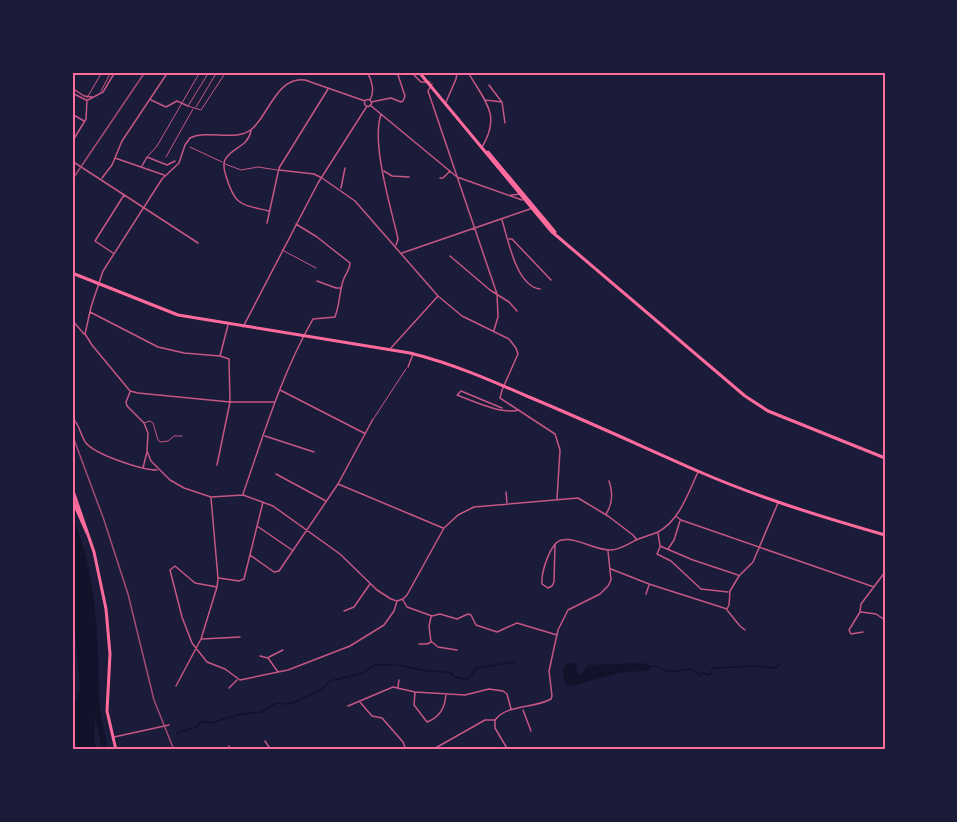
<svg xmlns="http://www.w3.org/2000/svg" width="957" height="822" viewBox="0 0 957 822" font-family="'Alegreya Sans',sans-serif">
<rect width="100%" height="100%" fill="#1b1b3a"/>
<path fill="#12122b" d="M72 517C97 572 98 637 99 695 99 714 106 731 107 750H102L95 717 94 737 96 750H72V702L77 698 80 687 72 594Z
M569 663 576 664 577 672 581 675 588 665 642 663 652 666 650 670 620 673 570 686 565 684 563 673 565 666Z"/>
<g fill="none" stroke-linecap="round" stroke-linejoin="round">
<path stroke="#12122b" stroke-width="1.5" d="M398 665 427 671 450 672C454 678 460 679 468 679L477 668 515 662
M652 666 657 667
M660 668C669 674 681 670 692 669L701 675 703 673 710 675 713 668 757 666 776 668 781 663
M177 733 196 727 202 721 211 723 241 714 261 712 276 703 290 704 323 689 330 681 363 673 375 665H395"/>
<path stroke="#c65784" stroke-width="1" d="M209 72 188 106 201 110 224 75
M101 91 111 72
M87 98 102 72
M196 107 217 72
M190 147 222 162
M148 156 157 146 200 72
M166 157 193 109
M225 164 241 170 258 167 277 170
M282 250 316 268
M374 418 406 369
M144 423 150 421 153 423 158 440 160 442 168 441 174 436H182"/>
<path stroke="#c65784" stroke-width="1.5" d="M412 515 443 528
M668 549 674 540 680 521
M646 594 649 585
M727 610 740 626 745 630"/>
<path stroke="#c65784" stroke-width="1.5" d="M367 72C372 80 375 91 370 100
M392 72 396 74
M411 72 421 82H430
M468 72C484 101 502 114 482 147
M432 84 428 91 497 294 498 317 494 330
M489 85 501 101
M72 88 84 96 92 97
M72 93 86 100
M364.5 103a3.5 3.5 0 1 1 7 0a3.5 3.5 0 1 1-7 0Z
M88 100 103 92 115 72
M151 100 166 107 177 101 188 106
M485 100 502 102 505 123
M371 102 391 98 401 102 403 101 405 96 397 72
M446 102 456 79 457 72
M370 105 457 177 522 200
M72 114 84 121
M381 114C371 144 391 207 398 239L396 245
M251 131C248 146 234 147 226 158 222 163 224 170 226 176 235 206 240 204 269 211
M72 142 86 119 87 100
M115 158 164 175
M72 161 198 243
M142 166 147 157 167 165 175 161
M279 170 314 174 322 178 355 201 438 296 462 316 509 339 516 348 518 354 502 390 500 398 555 434 560 450 557 499
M384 171 392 176 409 177
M102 178 112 165 122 141 168 72
M440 178H443L450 171
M341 188 345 168
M511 195 521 194
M502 220C508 239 516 286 540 289
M267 223 279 168 328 89
M509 239H512L551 280
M113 253 95 241 124 195
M402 253 530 209
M450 256 490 290 509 302 517 311
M317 281 336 288H341
M90 312 158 347 184 353 220 356
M72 320 84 334
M243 327 318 183 367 106
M391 348 438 296
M408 367 413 354
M280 390 364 433
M130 392 126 402 127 406 144 423 148 433 147 451 151 461 170 480 184 488 211 497 243 495 273 506 340 554 377 590 391 599 397 601 403 599
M458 394 461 391 502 408
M457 395C473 401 503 415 519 410
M274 402H230L138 393 130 391 92 345 85 334 91 307 103 271 162 179 179 163 185 145 190 138C208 129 237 143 253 128 269 113 278 76 305 80L365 101
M72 418C80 424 80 435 86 443 96 455 142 470 157 470
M265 436 314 452
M217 465 230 402 229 359 220 356 228 325
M143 468 147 452
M276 474 326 501
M338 484 412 515
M506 492 507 503
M243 494C264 434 281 375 313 319L335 317C340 303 339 294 343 281 345 274 350 270 350 263L317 237 296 224
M606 514C613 503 613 492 609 481
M677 517 681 520 874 587
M257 526 292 550
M658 533 660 546 693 560 738 575
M555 544 554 582 552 586 548 588 542 584C541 573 550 542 562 540 578 537 595 551 611 550 619 550 629 544 636 540 643 537 651 535 658 532 680 520 688 493 698 472
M660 547 657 554 671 561 701 589 728 592
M250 555 274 572 279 571 338 484 373 419
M611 569 649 584 727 609 729 605 730 591 739 576 753 562 778 503
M219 578 239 581 244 579 263 502
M217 587 195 583 175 566 170 570 182 617 192 643 207 662 225 669 240 680 288 670 350 646 384 625 394 611 397 601
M403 599 407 595 444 528 458 515 474 507 578 498 608 516 633 535 637 540
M403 600 407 607 432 616 440 614 457 619 468 614 471 615 476 625 497 632 517 623 557 635
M344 611 354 607 370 584
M861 612 876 614 885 620
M863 632 851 634 849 630 860 612 861 604 885 572
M202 639 240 637
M432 642 438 647 457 650
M419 644H427L431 642 429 626 431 617
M260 656 268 658 278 672
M269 657 283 650
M176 686 201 639 217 587 218 578 211 498
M398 687 399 680
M229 688 237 680
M415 693 414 705 427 722C440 717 445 708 446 694
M359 701 372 716 382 718 403 742 406 750
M348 706 393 687 415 692 465 695 489 689 503 691 507 694 511 709
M523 710 531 731
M114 737 169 725
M265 741 271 750
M229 746 231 750
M432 750 485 720H495
M508 750 495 728V720C507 704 533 709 551 699L552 696 549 671 558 630 568 610 600 594 608 586 611 580 608 551"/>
<path stroke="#ff6b9d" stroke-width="3" d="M419 72 551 231 745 396 768 411 885 458
M488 152 555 232
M72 273 178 315 410 353C451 363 490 380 529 397 587 421 643 447 700 472 760 498 822 517 885 535
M72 488 94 552 106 609 110 654 107 711 116 750
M72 499 87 533"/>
<path stroke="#a44b75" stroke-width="1.5" d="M72 180 145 72
M72 434 104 520 128 594 154 700 174 750"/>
</g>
<rect width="957" height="822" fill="none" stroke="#1b1b3a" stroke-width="147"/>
<rect x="74" y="74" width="810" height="674" fill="none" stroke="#ff6b9d" stroke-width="2"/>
</svg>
